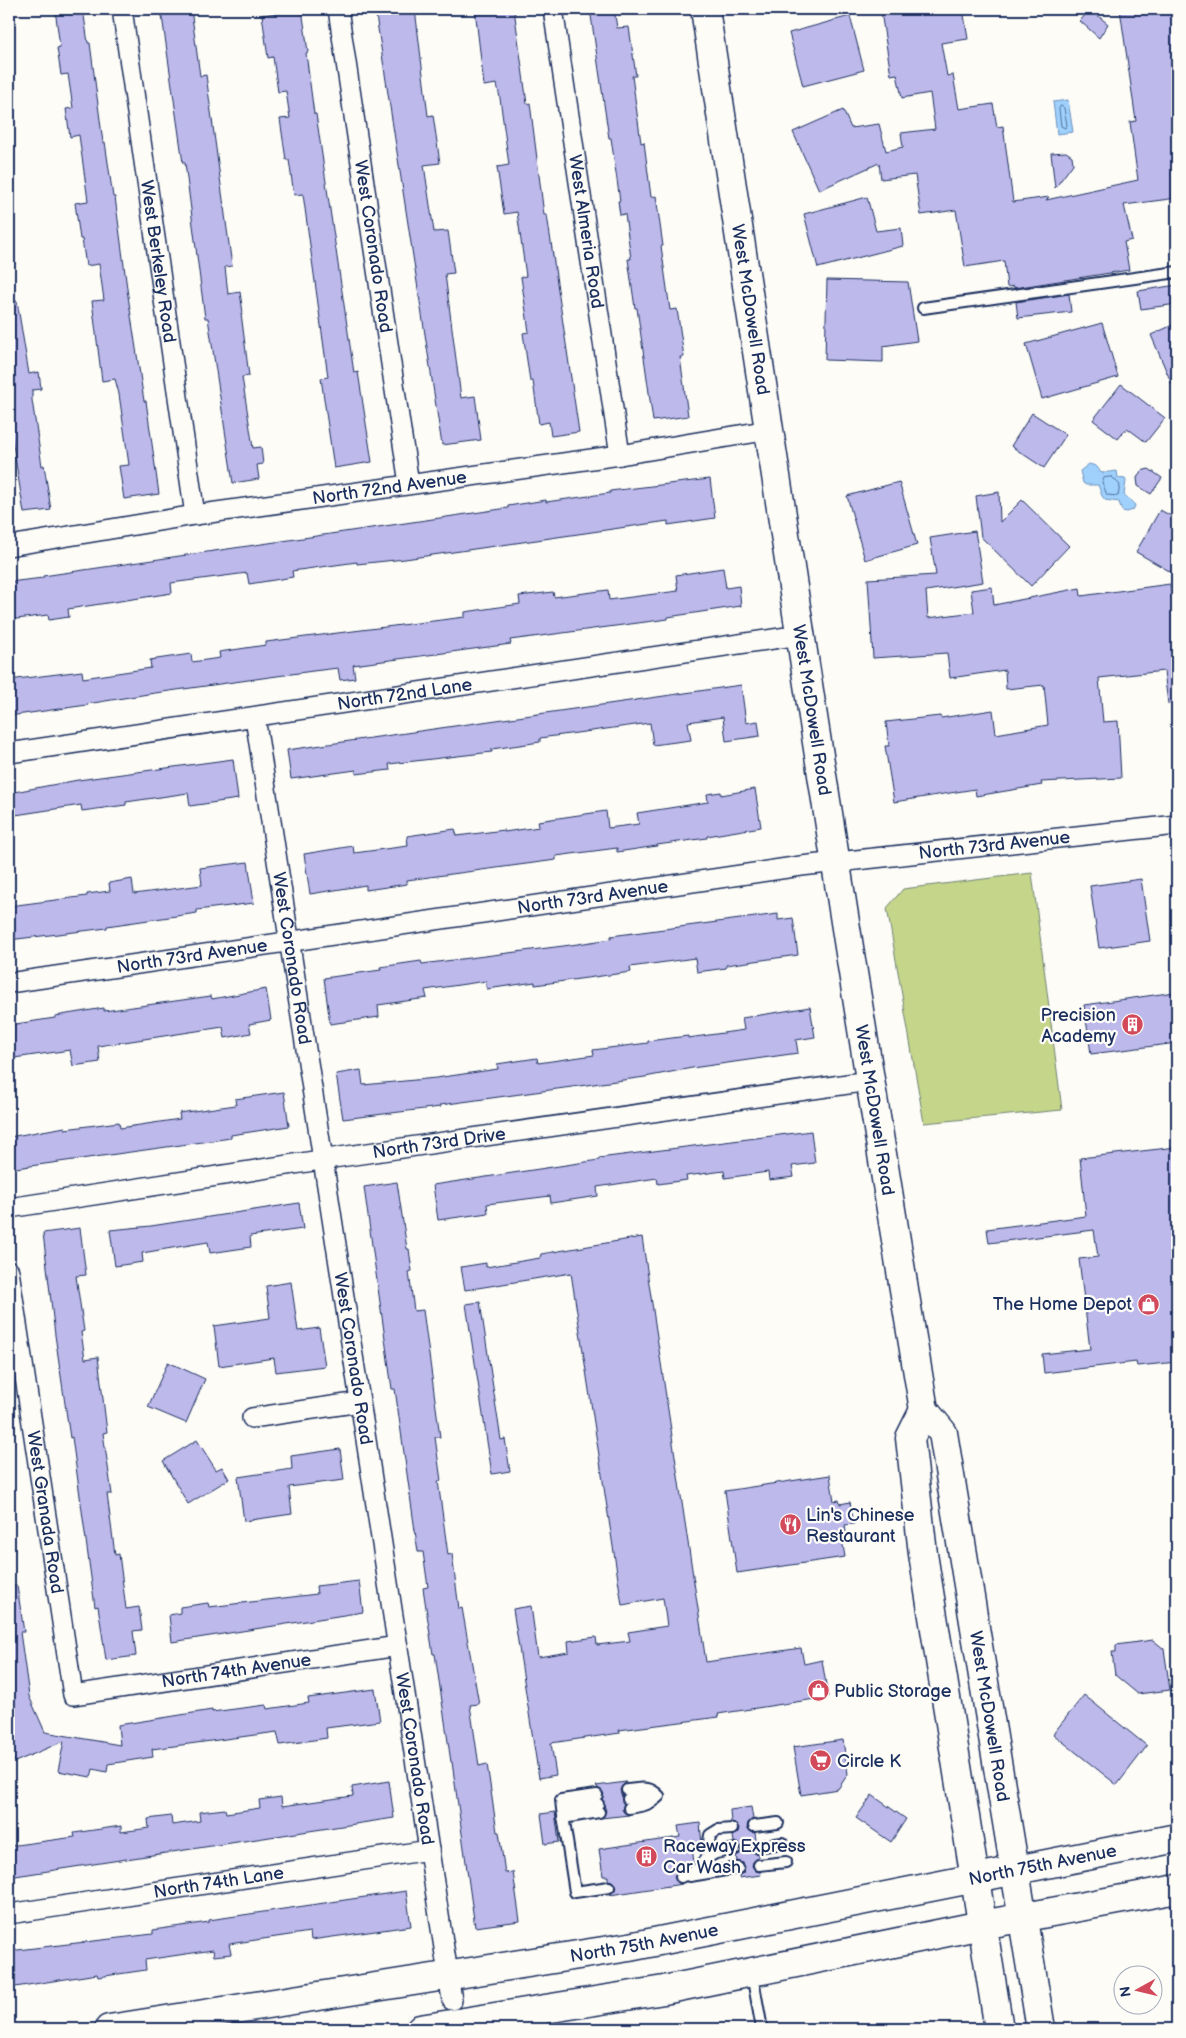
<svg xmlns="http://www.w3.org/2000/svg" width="1186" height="2038" viewBox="0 0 1186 2038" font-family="'Balsamiq Sans',sans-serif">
<rect width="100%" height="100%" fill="#fdfcf7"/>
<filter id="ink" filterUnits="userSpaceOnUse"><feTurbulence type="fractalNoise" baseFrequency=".02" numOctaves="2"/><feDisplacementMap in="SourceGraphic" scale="10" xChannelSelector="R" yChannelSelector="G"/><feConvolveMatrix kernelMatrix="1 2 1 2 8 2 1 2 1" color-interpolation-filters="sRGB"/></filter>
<g filter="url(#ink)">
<path fill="#c5d68b" stroke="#708274" d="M1032 873 1062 1110 924 1123 887 908 903 889Z"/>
<path fill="#9fd1fc" stroke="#6a90bd" d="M1068 100 1073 132 1057 134 1053 102Z
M1089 464 1096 466 1102 473 1117 471 1118 478 1125 479 1126 481 1124 495 1133 502 1135 506 1133 510 1127 512 1122 511 1119 502 1105 500 1102 496 1098 485H1086L1083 483 1080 471Z"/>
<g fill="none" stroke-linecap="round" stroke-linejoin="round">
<path stroke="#50709d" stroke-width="1" d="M1061 106 1064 108 1067 125 1065 128 1061 126 1059 109Z
M1112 477 1120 485 1118 496 1107 495 1102 482 1104 478Z"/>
</g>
<path fill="#beb9eb" stroke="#1b2f5e" d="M55 9H83L88 43H90L103 143 105 142 113 197H115L128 296 144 401H146L159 494 124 499 119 466 129 465 119 394 115 379 102 381 92 301 104 300 99 264 86 266 82 239H80L75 203 88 201 79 135 70 137 66 109 73 108 68 74 61 75 57 48 60 47Z
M161 9H191L200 76 206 75 232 266 225 267 228 294 240 292 243 313H241L249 376 242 377 253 448 261 447 263 464 257 465 259 479 233 483 208 318H205L185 163H183Z
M302 9 308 52 306 53 314 114H316L354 373 358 372 372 462 334 468 321 378 328 377 303 194 294 195 289 160H286L280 119 290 118 286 91 278 92 273 57 268 58 262 15Z
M375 9H415L428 116 433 115 440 163 424 165 434 232 448 231 454 273 445 274 461 398 475 396 481 440 442 445Z
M475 9H514L527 104 530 103 544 215H547L579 432 551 436 549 422 539 424 533 381H530L523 333 529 332 521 277 526 276 517 212 504 214 497 167 509 165 500 98 497 84 484 86Z
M590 9H614L617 28 629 27 636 76H632L641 143 644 142 651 197 656 196 663 246H661L670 310 677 309 684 357H680L688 416 653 421 637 308H635L628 259H631L625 214 620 215 618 201H620L611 138H609Z
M903 9H963L968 39 941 43 947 76 953 75 959 109 993 104 997 127 1003 126 1013 202 1049 197 1046 200 1138 180 1130 122 1136 121 1120 9H1177V198L1124 205 1132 240 1124 242 1129 270 1014 288V286L1007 287 1004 261 965 267 956 210 921 215 915 175 881 179 879 163 819 190 793 132 843 110 851 128 879 124 886 151 903 147 901 133 935 129 930 93 902 98 897 74 891 75 881 12Z
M1090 9 1108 24 1099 38 1080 21Z
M850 16 864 70 803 86 789 33Z
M1066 152 1072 156 1073 164 1055 188 1051 153Z
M867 197 876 231 901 228 903 246 818 268 804 214Z
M827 280 908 282 917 341 883 346V362L825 360Z
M1177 285V304L1141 309 1138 291Z
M1069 294 1071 312 1018 318 1016 302Z
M17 301 29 374 39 372 41 389 32 390V400L42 466 44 465 51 510 24 513 9 420V302Z
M1102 323 1118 377 1042 399 1026 344Z
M1177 323V396L1151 335Z
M1121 384 1165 418 1146 442 1127 428 1118 439 1093 420Z
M1032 413 1066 435 1044 468 1011 446Z
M1149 469 1162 478 1151 494 1138 486 1137 478 1141 471Z
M710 479 715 518 668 525V521L405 559 357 564V562L292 571 293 577 249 584 247 573 171 583 172 593 68 609 69 617 49 620 48 615 9 620V582L43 578V576L508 508V506L546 500V502L610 493V491Z
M899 482 917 545 865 560 847 496Z
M999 492 1000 522 1022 500 1069 546 1031 586 981 537 976 496Z
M1160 510 1177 519V561L1171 572 1136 552Z
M975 531 983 582 926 591 928 618 974 612 971 590 992 587 994 605 1080 588 1081 596 1170 584 1177 638V703L1168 704 1164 671 1099 678 1103 722 1118 721 1121 778 1041 782 1042 785 976 796 975 789 894 802 885 746H889L886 722 940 716 941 718 993 710 996 734 1048 725 1044 685 1006 689 1005 670 950 678 947 653 873 658 868 579 936 575 930 538Z
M723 568 726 588 739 586 741 606 668 617V619L510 640 511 644 353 665 355 678 340 680 338 668 313 671 148 694 87 704V705L9 716V680L82 671 83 678 151 668 150 660 191 654 192 662 220 658 219 652 266 645V642L465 617V612L520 604 519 596 553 592 554 597 608 590 609 600 678 591 676 575Z
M741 685 746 723 758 721 760 736 726 741 723 717 688 722 691 740 653 745 650 723 540 738V742L492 749V752L389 764 390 770 356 774V770L291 779 287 750Z
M233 759 238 799 190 806 188 793 126 802V805L82 811 81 805 9 816V793L78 780Z
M755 789 761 827 707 836V838L657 845V846L617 852V848L556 856V860L407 880V884L366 890V885L310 894 304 854 353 846 354 853 408 846 407 836 455 829 457 836 504 830V832L539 827 538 821 606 811 608 828 639 824 637 813 708 802 707 794 721 792V795Z
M248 862 254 903 197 910V913L107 926V928L9 940V906L87 896V894L110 891 109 883 132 879 134 894 202 885 200 868Z
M1141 879 1150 941 1099 948 1090 886Z
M778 914V920L793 918 798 955 726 965V968L697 972 695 958 630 967 631 972 535 985V982L487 989 486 981 425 990 427 998 378 1005 379 1017 330 1024 324 978 381 970 380 967 421 961 422 964 571 945 611 939V936Z
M266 989 271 1020 249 1024 251 1033 225 1038 223 1027 98 1046 100 1062 73 1066 70 1050 14 1058 9 1025 55 1018V1016L104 1008V1011L211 996 212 999Z
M1175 992 1177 1008V1043L1091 1054 1084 1005Z
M810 1007 815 1037 796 1040 798 1053 692 1068 645 1077 440 1105V1107L343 1119 336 1074 361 1070 363 1085 436 1078 498 1069 497 1064 537 1058 538 1063 594 1055 593 1050 648 1043V1041L688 1036V1038L744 1030 742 1018Z
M284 1092 289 1126 231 1135V1138L9 1169V1137L65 1127V1129L119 1122 120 1128 180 1119 179 1113 236 1105 235 1099Z
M811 1131 815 1163 792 1166 794 1177 769 1180 768 1172 725 1178 724 1171 686 1176 687 1180 658 1184 657 1178 597 1187 598 1196 551 1203 550 1196 487 1204 488 1213 438 1220 433 1185 599 1160V1158Z
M1177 1147V1362L1137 1366 1136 1362 1044 1373 1042 1354 1090 1349 1079 1259 1098 1257 1094 1230 989 1243 987 1229 1086 1216 1080 1158Z
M397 1182 407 1249H409L412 1271 409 1272 414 1311 423 1310 440 1437H435L441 1481H438L448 1555 452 1554 459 1609 462 1608 479 1704 470 1705 479 1766 487 1764 497 1832H499L505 1873 513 1872 520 1921 475 1927 452 1762H451L435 1654H433L423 1588 428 1587 423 1552H418L395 1389H392L364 1187Z
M299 1203 303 1229 250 1236 251 1247 210 1253 208 1242 142 1253 143 1262 115 1266 110 1230 151 1226Z
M80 1228 86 1275 76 1276 84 1331 81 1332 85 1359 98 1357 107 1432 103 1433 112 1494H107L115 1555 119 1554 126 1609 139 1607 142 1630 133 1631 136 1656 106 1660 98 1606 95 1607 72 1437 70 1438 55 1335 43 1233Z
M642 1237 706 1662 801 1648 804 1664 822 1660 828 1697 718 1714 719 1717 619 1730 620 1733 551 1743 556 1775 539 1778 513 1609 531 1606 538 1657 569 1652 568 1641 596 1637 597 1645 630 1641 628 1632 667 1626 663 1598 622 1605 571 1273 465 1290 461 1267 486 1263V1267L540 1258 541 1254Z
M291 1282 298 1331 319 1328 325 1366 276 1372 274 1358 219 1366 214 1326 270 1318 266 1286Z
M480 1302 501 1440 505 1439 510 1471 492 1474 466 1304Z
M168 1362 205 1379 186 1423 148 1407Z
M197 1440 216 1470 222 1467 229 1479 188 1504 163 1461Z
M340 1449 344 1480 289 1487 292 1514 244 1521 238 1477 292 1469 291 1456Z
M830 1475 834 1501 839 1500 840 1504 850 1502 854 1524 845 1525 846 1532 841 1533 845 1557 737 1573 725 1491Z
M359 1581 363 1612 172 1642 169 1615 180 1613V1607L208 1603 209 1607 317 1594 316 1586Z
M9 1586H17L24 1632H20L29 1696 45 1732 120 1745 118 1725 212 1710V1712L266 1705 267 1709 309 1703 308 1698 375 1689 380 1721 326 1728 327 1738 280 1745 277 1732 152 1749 153 1757 108 1764 107 1772 93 1769 91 1777 58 1771 64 1741 15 1762 9 1748Z
M1153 1640 1164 1649 1170 1690 1138 1694 1115 1675 1112 1652H1116V1645Z
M1084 1695 1147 1746 1117 1785 1053 1734Z
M843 1740 848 1774 838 1789 801 1795 793 1747Z
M389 1781 394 1818 9 1877V1846L75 1837 74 1833 121 1826V1832L149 1828 148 1819 171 1816 172 1825 200 1821 199 1812 225 1809 226 1813 260 1808 259 1800 281 1797 282 1806 353 1796 352 1787Z
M626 1782 620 1790 624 1804 622 1810 629 1815 601 1818 606 1811 602 1799 604 1794 596 1786Z
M872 1795 906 1819 891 1842 856 1818Z
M751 1807 753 1819 748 1823 747 1827 751 1832 755 1833 756 1840 752 1842 750 1848 752 1852 758 1854V1858L753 1862 752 1866 756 1871 760 1872 761 1875 739 1878V1875L743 1873 745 1867 743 1863 737 1861 736 1856 740 1854 742 1848 740 1844 734 1842 733 1836 738 1832 739 1828 735 1823 731 1822 730 1810Z
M555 1812 559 1842 545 1844 541 1814Z
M700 1823 702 1845 692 1847 694 1863 680 1865V1870L674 1876 677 1882 682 1884 610 1895 615 1890 616 1886 612 1881 608 1880V1876H603L599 1849 680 1837 678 1826Z
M406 1891 411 1926 311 1940 310 1932 229 1944 231 1954 214 1956 213 1950 145 1960 146 1970 98 1977 97 1974 9 1988V1951L153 1934V1930L209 1922V1920Z"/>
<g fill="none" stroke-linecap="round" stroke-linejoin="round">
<defs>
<path id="service" d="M923 308 1177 272
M627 1790C641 1789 649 1785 659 1796
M628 1799 659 1796
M598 1804 562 1809 575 1892 609 1887
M629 1808C642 1806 650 1805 659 1796
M562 1809 561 1800 597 1795
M563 1818 599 1812
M754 1826 778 1823
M757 1847 782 1843
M707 1858 710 1835 718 1830 732 1829
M759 1865 786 1862
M690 1876 738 1868
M681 1877 699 1868 707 1858 716 1853 735 1849
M752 1974 762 2029"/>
<g id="minor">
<path id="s1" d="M122 9 195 515"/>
<path id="s2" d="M338 9 409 484"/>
<path id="s3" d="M553 9 620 455"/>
<path id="s4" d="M9 546 195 515 620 455 769 430"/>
<path id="s5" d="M255 717 452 2000"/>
<path id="s6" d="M9 753 800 635"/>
<path id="s7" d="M9 983 801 866 1177 825"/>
<path id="s8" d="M9 1208 340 1157 869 1081"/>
<path id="s9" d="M9 1271 73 1695 398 1646"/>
<path d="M252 1418 360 1402"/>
<path id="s10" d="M9 1914 429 1850"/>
</g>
<g id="secondary">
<path id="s11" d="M109 2029 629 1947 1177 1838"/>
<path d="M420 2029 664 1990 982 1925 1177 1889"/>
</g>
<g id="primary">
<path id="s12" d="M705 9C776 476 846 943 924 1410L943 1433 1041 2029"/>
<path d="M924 1410 910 1438 923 1554 999 2029"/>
</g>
</defs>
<use href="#service" stroke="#1b2f5e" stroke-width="14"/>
<use href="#minor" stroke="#1b2f5e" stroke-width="22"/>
<use href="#secondary" stroke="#1b2f5e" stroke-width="31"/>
<use href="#primary" stroke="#1b2f5e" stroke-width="31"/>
<use href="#service" stroke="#fdfcf7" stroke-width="10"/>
<use href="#minor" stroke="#fdfcf7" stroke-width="19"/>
<use href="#secondary" stroke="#fdfcf7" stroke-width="28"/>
<use href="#primary" stroke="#fdfcf7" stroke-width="28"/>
</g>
</g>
<defs>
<symbol id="building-disc" viewBox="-11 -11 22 22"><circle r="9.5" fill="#d1495b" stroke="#fdfcf7"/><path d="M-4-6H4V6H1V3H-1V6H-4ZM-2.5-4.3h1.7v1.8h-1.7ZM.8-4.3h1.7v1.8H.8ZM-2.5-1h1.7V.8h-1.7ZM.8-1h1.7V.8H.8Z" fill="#fff"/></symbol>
<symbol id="shop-disc" viewBox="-11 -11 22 22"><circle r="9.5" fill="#d1495b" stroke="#fdfcf7"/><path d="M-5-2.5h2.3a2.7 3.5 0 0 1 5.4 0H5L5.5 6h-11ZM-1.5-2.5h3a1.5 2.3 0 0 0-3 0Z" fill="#fff"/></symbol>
<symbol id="restaurant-disc" viewBox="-11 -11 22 22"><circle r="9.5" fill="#d1495b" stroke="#fdfcf7"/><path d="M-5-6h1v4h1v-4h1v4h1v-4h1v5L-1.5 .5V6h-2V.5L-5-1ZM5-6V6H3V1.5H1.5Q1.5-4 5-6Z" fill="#fff"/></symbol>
<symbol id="supermarket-disc" viewBox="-11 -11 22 22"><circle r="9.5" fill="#d1495b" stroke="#fdfcf7"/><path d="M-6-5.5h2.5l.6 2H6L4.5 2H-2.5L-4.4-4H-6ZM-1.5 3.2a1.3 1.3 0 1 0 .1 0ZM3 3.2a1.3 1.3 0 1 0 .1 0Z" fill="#fff"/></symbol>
</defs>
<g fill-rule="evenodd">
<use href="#building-disc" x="1120" y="1012" width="25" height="25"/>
<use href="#shop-disc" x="1136" y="1292" width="25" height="25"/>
<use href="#restaurant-disc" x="778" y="1512" width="25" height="25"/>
<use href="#shop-disc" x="806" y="1678" width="25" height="25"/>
<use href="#supermarket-disc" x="808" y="1748" width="25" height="25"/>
<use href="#building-disc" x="634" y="1844" width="25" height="25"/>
</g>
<g text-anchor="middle" stroke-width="4.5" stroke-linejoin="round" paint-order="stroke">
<g font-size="18" fill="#1b2f5e" stroke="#fdfcf7">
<text dy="6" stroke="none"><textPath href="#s3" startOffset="225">West Almeria Road</textPath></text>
<text dy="6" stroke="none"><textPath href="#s2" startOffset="240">West Coronado Road</textPath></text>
<text dy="6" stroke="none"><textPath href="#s1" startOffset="255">West Berkeley Road</textPath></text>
<text dy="6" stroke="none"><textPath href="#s12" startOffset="304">West McDowell Road</textPath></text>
<text dy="6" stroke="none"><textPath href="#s4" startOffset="385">North 72nd Avenue</textPath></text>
<text dy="6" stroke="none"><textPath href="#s6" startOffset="400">North 72nd Lane</textPath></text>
<text dy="6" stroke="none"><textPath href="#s12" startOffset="709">West McDowell Road</textPath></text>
<text dy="6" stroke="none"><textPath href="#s7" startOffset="995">North 73rd Avenue</textPath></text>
<text dy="6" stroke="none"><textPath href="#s7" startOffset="590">North 73rd Avenue</textPath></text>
<text dy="6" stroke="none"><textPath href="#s7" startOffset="185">North 73rd Avenue</textPath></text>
<text dy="6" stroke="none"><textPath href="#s5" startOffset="244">West Coronado Road</textPath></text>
<text dy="6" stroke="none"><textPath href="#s12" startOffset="1114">West McDowell Road</textPath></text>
<text dy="6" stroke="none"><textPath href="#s8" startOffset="435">North 73rd Drive</textPath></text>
<text dy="6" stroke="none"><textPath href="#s5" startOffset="649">West Coronado Road</textPath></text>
<text dy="6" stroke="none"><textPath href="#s9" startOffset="244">West Granada Road</textPath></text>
<text dy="6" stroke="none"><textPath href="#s9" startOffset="594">North 74th Avenue</textPath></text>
<text dy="6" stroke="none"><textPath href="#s12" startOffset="1735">West McDowell Road</textPath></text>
<text dy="6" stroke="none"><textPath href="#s5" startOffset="1054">West Coronado Road</textPath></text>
<text dy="6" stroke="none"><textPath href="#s11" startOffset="948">North 75th Avenue</textPath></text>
<text dy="6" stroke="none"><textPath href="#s10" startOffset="212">North 74th Lane</textPath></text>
<text dy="6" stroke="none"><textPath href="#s11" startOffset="542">North 75th Avenue</textPath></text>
</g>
<g font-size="18" fill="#1b2f5e" stroke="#fdfcf7" text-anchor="start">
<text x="1116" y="1021" text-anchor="end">Precision<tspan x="1116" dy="21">Academy</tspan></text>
<text x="1132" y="1310" text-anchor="end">The Home Depot</text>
<text x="806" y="1521">Lin's Chinese<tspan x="806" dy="21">Restaurant</tspan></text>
<text x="834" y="1697">Public Storage</text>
<text x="837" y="1767">Circle K</text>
<text x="663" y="1852">Raceway Express<tspan x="663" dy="21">Car Wash</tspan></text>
</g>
</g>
<rect width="1186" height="2038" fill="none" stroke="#fdfcf7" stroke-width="30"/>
<rect x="15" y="15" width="1156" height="2008" fill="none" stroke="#1b2f5e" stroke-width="2" filter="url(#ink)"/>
<g transform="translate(1138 1990) rotate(262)"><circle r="24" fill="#fdfcf7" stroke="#a3aaba"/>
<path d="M0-4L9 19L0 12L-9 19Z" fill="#d1495b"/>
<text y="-8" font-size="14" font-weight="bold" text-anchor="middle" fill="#1b2f5e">N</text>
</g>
</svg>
